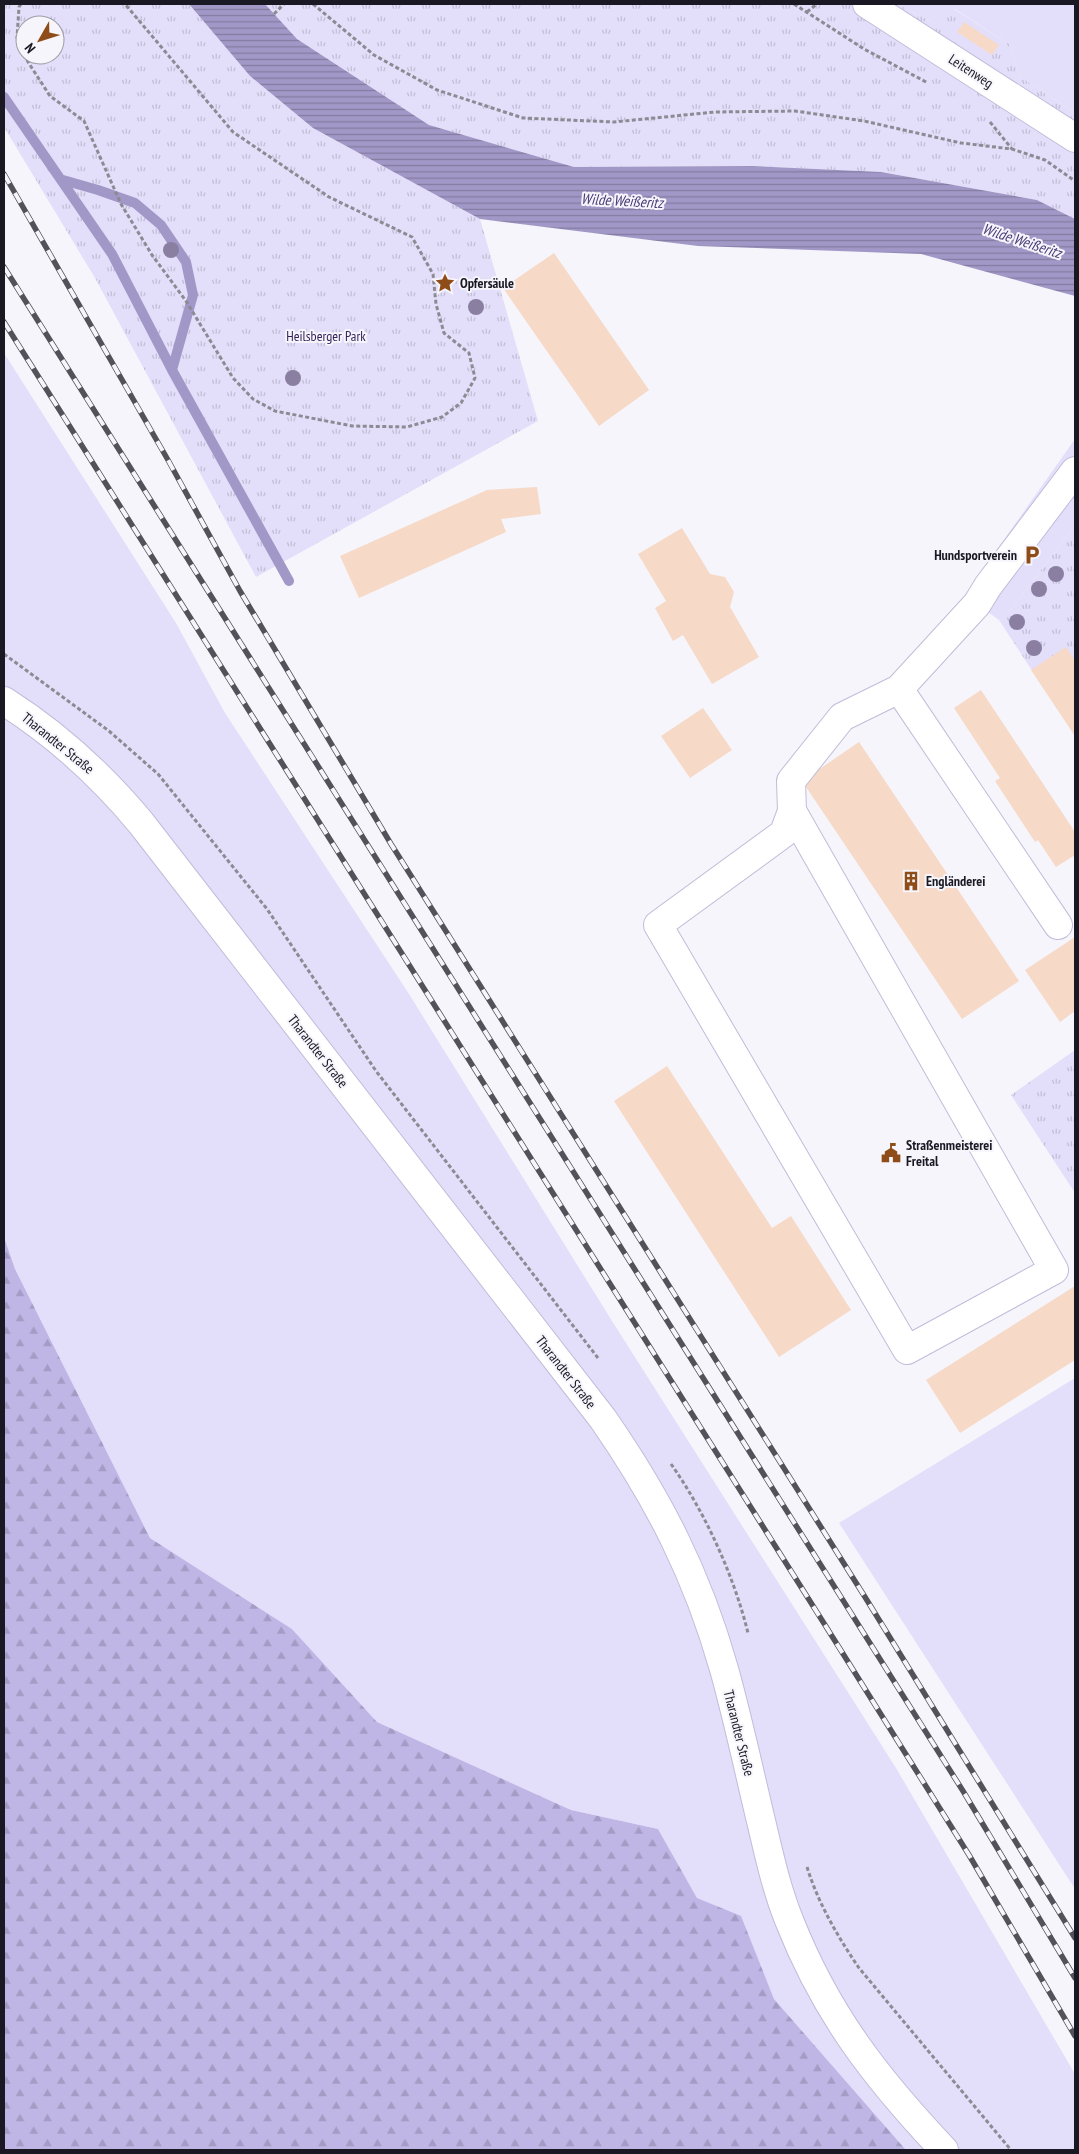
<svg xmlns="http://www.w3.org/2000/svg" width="1079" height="2154" viewBox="0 0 1079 2154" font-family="'PT Sans Narrow',sans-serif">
<defs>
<pattern id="forest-firs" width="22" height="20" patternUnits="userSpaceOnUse" patternTransform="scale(1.25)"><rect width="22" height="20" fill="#c0b6e6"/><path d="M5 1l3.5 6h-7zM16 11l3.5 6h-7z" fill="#a49cc5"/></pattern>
<pattern id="park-tufts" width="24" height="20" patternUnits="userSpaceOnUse" patternTransform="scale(1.25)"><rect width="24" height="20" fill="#e3defa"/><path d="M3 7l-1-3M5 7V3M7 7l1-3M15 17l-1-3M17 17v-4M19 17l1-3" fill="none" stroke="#c2bed6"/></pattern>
<pattern id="water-rules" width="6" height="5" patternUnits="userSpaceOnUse" patternTransform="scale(1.25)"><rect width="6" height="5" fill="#a298c7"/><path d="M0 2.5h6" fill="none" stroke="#837ba1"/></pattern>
</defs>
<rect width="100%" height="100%" fill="#f6f5fb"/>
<path fill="#e3defa" d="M902 4H1075V113L1019 76 1009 44 955 9 928 20 901 6Z
M4 353 176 623 225 713 409 994 612 1321 896 1768 1075 2074V2150H906L774 1999 741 1917 697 1898 658 1829 571 1810 377 1722 292 1629 150 1538 15 1269 4 1237Z
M1075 439V525L1014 606 999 620 965 595Z
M1075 1378V1889L839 1523Z"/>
<path fill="url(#forest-firs)" d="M4 1237 15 1269 150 1538 292 1629 377 1722 571 1810 658 1829 697 1898 741 1916 774 1999 906 2150H4Z"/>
<path fill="url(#park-tufts)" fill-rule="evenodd" d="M4 4H189L250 76 313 128 480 219 538 421 256 577 95 278 4 127ZM25 25H55V55H25Z
M265 4H902L901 6 928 20 954 9 1009 44 1019 76 1075 113V219L1037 200 881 172 753 166 574 167 429 125 297 39Z
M1075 525V736L999 620 1014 606Z
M1075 1050V1193L1011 1095Z"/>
<path fill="url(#water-rules)" d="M189 4H265L297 39 429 125 574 167 753 166 881 172 1037 200 1075 219V296L921 254 698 246 480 219 313 128 250 76Z"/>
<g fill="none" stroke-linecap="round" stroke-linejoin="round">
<path stroke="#a298c7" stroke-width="10" d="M4 97 112 254 172 370 289 581
M63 180 98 190 135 203 161 225 186 262 193 295 172 370"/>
</g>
<path fill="#f6d9c7" d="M964 22 999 45 992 55 957 32Z
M554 253 649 390 599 426 503 288Z
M537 487 541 514 501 519 506 532 359 598 340 556 487 490Z
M682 528 710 574 725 577 734 592 730 607 759 657 712 684 683 635 673 641 655 608 666 601 638 554Z
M1066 647 1075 661V736L1031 670Z
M981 690 1075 832V855L1056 867 1038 840 1035 842 995 781 1000 778 954 708Z
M703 708 732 750 690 778 661 736Z
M859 742 1019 981 962 1019 802 781Z
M1075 937V1011L1060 1022 1025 970Z
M667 1066 772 1228 791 1216 851 1310 779 1357 614 1101Z
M1075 1286V1360L960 1433 926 1380Z"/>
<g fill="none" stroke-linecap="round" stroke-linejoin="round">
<defs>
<path id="minor" d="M867 4 1075 138
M899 689 1058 925
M792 811 1054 1270 907 1350 658 925 784 833 792 811 791 781 842 717 899 689 977 604 988 586 1075 471"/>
<path id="major" d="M4 701C56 734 102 776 141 823L603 1419C659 1500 697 1574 724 1669 738 1719 749 1771 761 1821 769 1854 776 1888 789 1920 826 2014 876 2078 944 2150"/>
</defs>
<use href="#minor" stroke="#c1bcd9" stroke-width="30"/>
<use href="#major" stroke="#c1bcd9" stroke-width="30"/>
<path stroke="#8c8a93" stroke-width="3" stroke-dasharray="4 2.5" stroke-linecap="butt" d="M21 4 19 7 17 38 28 62 50 96 84 121 121 204 152 255 186 301 233 378 253 399 275 411 352 426 407 427 442 417 461 403 475 378 469 353 444 333 436 304 433 274 412 237 329 197 233 132 125 4
M313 4 374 55 437 90 523 118 614 122 715 112 795 111 864 121 961 143 1012 149 1045 160 1075 181
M794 4 864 49 928 83
M807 12 817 4
M274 14 284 4
M990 122 1012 149
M4 654 109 731 158 774 267 909 376 1071 598 1358
M671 1464C705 1512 734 1576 748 1633
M807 1867C818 1903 838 1937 859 1968L1011 2150"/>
<use href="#minor" stroke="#fff" stroke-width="28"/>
<use href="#major" stroke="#fff" stroke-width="28"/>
<defs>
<path id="rail" d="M4 174 168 460 240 591 391 844 865 1597 1075 1938
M4 267 963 1791 1075 1978
M4 322 825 1625 969 1855 1075 2036"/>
</defs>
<use href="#rail" stroke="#53525b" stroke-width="5.5"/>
<use href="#rail" stroke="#f6f5fb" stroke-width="4" stroke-dasharray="11" stroke-linecap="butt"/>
</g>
<g fill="#8a7fa1">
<circle cx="171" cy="250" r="8"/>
<circle cx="476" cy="307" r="8"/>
<circle cx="293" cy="378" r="8"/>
<circle cx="1056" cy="574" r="8"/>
<circle cx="1039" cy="589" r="8"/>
<circle cx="1017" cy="622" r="8"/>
<circle cx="1034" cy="648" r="8"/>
</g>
<defs>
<symbol id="sight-bare" viewBox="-9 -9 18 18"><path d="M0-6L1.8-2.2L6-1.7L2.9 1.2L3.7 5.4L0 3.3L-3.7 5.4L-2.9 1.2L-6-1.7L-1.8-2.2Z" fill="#8e4d18" stroke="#f6f5fb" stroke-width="2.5" paint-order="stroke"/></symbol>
<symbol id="parking-bare" viewBox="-9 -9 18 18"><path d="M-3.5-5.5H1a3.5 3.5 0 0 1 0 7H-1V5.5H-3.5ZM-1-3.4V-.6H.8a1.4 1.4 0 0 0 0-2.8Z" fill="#8e4d18" stroke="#f6f5fb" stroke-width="2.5" paint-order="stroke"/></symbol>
<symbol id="building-bare" viewBox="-9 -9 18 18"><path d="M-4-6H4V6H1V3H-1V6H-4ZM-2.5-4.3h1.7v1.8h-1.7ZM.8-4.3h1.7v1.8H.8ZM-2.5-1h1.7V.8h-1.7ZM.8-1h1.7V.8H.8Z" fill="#8e4d18" stroke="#f6f5fb" stroke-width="2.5" paint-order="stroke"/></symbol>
<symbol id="civic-bare" viewBox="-9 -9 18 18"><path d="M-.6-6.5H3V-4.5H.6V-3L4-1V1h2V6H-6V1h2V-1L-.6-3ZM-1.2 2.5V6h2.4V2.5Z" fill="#8e4d18" stroke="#f6f5fb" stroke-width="2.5" paint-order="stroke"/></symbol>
</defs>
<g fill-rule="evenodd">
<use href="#sight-bare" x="431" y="269" width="28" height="28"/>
<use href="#parking-bare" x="1018" y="541" width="28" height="28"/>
<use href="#building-bare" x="897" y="867" width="28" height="28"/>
<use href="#civic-bare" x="877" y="1139" width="28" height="28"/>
</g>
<g text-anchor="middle" stroke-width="4" stroke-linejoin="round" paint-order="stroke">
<g font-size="14" fill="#1a1823" stroke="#f6f5fb">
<text transform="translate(971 71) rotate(33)" y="5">Leitenweg</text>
<text transform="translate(58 743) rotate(39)" y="5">Tharandter Straße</text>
<text transform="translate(318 1051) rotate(52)" y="5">Tharandter Straße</text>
<text transform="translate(566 1372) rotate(52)" y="5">Tharandter Straße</text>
<text transform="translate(739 1733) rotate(76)" y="5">Tharandter Straße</text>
</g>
<g font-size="14" font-weight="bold" fill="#1a1823" stroke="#f6f5fb" text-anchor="start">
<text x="460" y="288">Opfersäule</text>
<text x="1017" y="560" text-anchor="end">Hundsportverein</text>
<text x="926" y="886">Engländerei</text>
<text x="906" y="1150">Straßenmeisterei<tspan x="906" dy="16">Freital</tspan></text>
</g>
<g font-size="14" fill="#311f58" stroke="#f6f5fb">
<text x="326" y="341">Heilsberger Park</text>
</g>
<g font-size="15" font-style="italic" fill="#4a3a75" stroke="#f6f5fb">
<text transform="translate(622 201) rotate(3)" y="5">Wilde Weißeritz</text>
<text transform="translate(1022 241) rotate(18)" y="5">Wilde Weißeritz</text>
</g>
</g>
<rect width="1079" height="2154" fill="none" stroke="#1a1823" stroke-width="10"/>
<g transform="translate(40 40) rotate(231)"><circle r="24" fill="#f6f5fb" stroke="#9e9da5"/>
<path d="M0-4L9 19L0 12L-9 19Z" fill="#8e4d18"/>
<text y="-8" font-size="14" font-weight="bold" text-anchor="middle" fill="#1a1823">N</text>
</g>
</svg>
